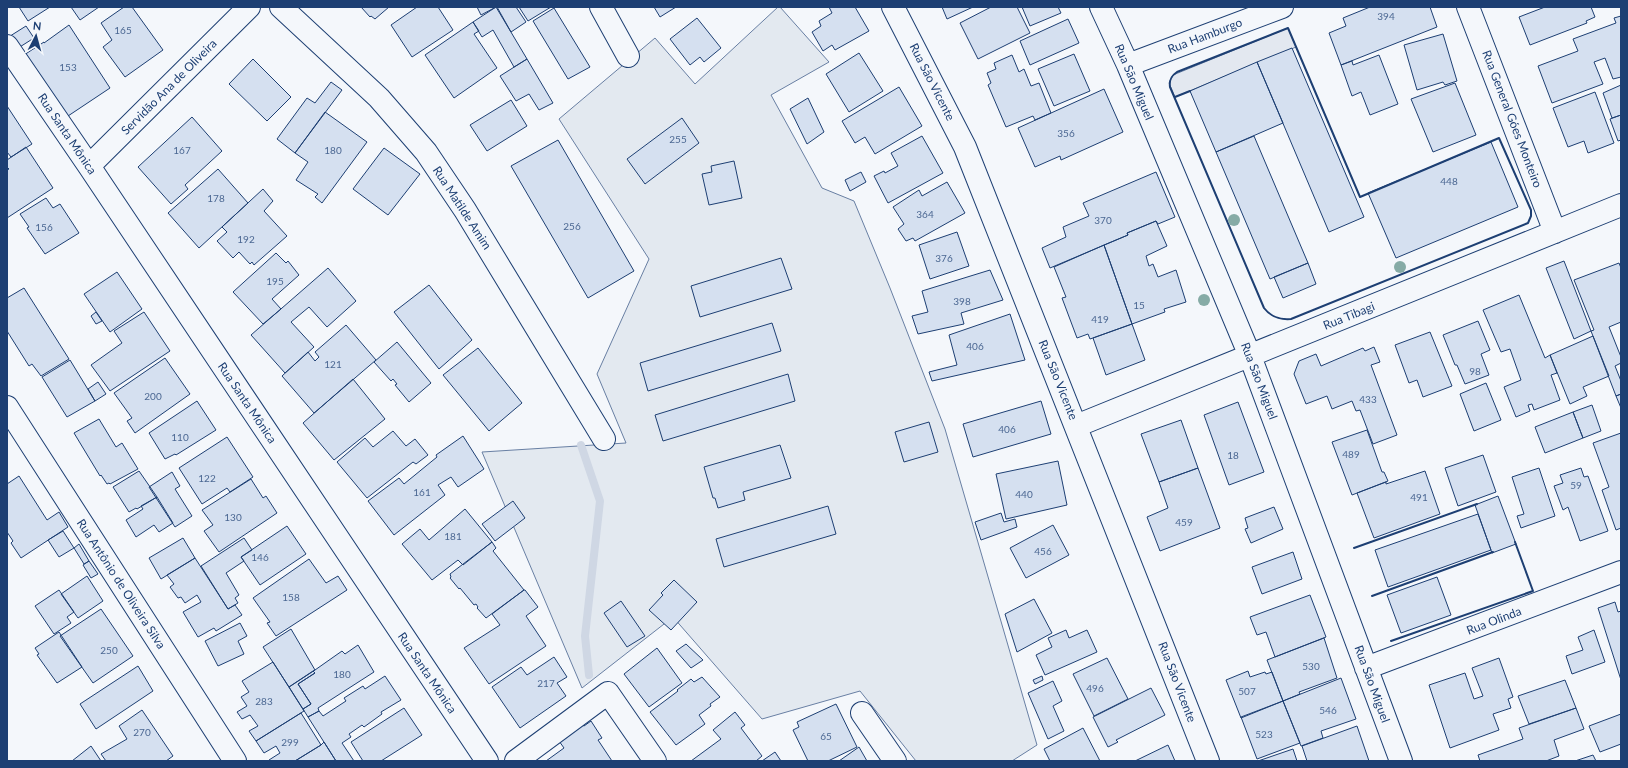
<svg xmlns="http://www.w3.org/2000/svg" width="1628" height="768" viewBox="0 0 1628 768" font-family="Lato,sans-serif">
<rect width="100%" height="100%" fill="#f4f7fb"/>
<path fill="#e3e9f0" stroke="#687fa3" d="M778 7H780L829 62 771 95 822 188 854 201 890 288 945 429 1037 745 1012 761H916L860 691 762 719 673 617 582 688 482 452 626 443 597 374 649 259 559 119 655 38 695 84Z"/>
<path fill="#e3e8f0" stroke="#687fa3" d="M1288 28 1296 47 1175 97 1169 83 1173 75Z"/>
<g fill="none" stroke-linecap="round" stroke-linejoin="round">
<path stroke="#cfd7e4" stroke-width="8" d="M581 445 600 501 585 636 589 675"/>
</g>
<path fill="#d5e0f0" stroke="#1d3f73" d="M19 7H50L28 21Z
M71 7H99L80 20Z
M124 7H132L163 50 125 77 103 47 112 40 101 23Z
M361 7H389L375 19 371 16 370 17Z
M417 7H438L453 30 412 57 391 25Z
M477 7H496L481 15Z
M496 7 527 59 514 67 493 30 482 37 473 22Z
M497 7H516L526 22 511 32Z
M519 7H551L528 21Z
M654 7H676L660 17Z
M829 7H855L869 31 835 50 832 45 823 51 812 32 821 26 819 21 832 13Z
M942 7H973L947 19Z
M991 7H1017L1030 33 978 59 960 23Z
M1022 7H1058L1061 13 1030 26Z
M1370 7H1430L1437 27 1341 65 1329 33 1346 26 1343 18Z
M1545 7H1591L1595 17 1586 21 1587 23 1530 45 1519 17Z
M554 8 590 67 568 79 533 21Z
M1621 16V77L1613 79 1605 58 1594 62 1603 84 1552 103 1538 66 1578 51 1573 39 1616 23 1614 18Z
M697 18 721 48 704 62 700 57 690 65 670 39Z
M1068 19 1079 43 1030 65 1020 41Z
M473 22 479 31 474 34 497 68 454 98 425 55Z
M69 25 110 88 65 118 24 55 44 42V43Z
M26 26 34 38 15 50 7 38Z
M1443 34 1457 81 1445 85 1443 82 1417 90 1404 45Z
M1292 48 1364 217 1329 232 1257 62Z
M859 53 883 91 849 112 826 74Z
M1074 54 1090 91 1054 106 1038 69Z
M1012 55 1019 72 1024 69 1031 86 1039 83 1051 113 1035 120 1033 116 1006 127 988 85 991 83 987 73 996 69 994 63Z
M1379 55 1398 104 1370 115 1361 92 1352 96 1341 65 1352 61 1353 65Z
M253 59 291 97 267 121 229 84Z
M527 59 553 103 539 110 529 94 516 101 500 76Z
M1257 62 1283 123 1216 152 1190 91Z
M331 82 342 90 295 153 277 139 307 98 315 103Z
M1455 83 1476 135 1433 152 1411 99Z
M1621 85V115L1612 118 1603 93Z
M899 87 922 126 875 154 865 137 855 143 842 121Z
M1104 89 1123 132 1061 160 1060 156 1035 167 1018 128Z
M1595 92 1614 143 1588 153 1584 141 1568 147 1553 108Z
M808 98 824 132 807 144 790 109Z
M511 100 527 126 487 151 470 125Z
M7 106 32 144 11 157 7 152Z
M325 112 367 142 322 203 315 197 318 194 296 180 308 162 295 153Z
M1621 115V140L1618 141 1610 119Z
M192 117 222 151 185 185 188 189 171 204 138 167Z
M682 118 699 143 645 184 627 159Z
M922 136 943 173 888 203 874 176 884 171 885 173 898 166 891 153Z
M1254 136 1308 263 1270 279 1216 152Z
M558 140 634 271 588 298 511 166Z
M1491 142 1518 207 1396 258 1368 193Z
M26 147 53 188 7 218V170L9 169 7 167V160Z
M384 148 420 174 388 215 353 189Z
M734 161 742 198 709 205 702 174 712 172 711 166Z
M218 169 248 203 199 248 168 213Z
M861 172 866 182 850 191 845 180Z
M1156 172 1175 217 1158 224 1156 221 1127 233 1128 235 1050 268 1042 248 1066 237 1063 227 1089 216 1083 203Z
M947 182 965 213 915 241 913 238 906 241 898 229 904 224 893 207 919 190 922 196Z
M263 189 273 201 264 211 287 236 254 265 252 262 250 264 239 252 233 258 217 241 227 232 222 227Z
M46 198 53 208 60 204 79 233 45 254 27 228 29 227 20 214Z
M1156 221 1167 246 1146 256 1149 266 1153 264 1158 277 1176 270 1186 302 1164 309 1165 312 1132 324 1104 245 1128 235 1127 233Z
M957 232 969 266 930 279 919 245Z
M1104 245 1132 324 1090 339 1088 334 1077 338 1062 298 1066 297 1054 267Z
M276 253 286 263 288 261 299 275 272 299 281 309 263 324 233 292Z
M781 258 792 289 700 317 691 286Z
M1564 261 1591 331 1574 339 1546 268Z
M1308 263 1316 284 1283 298 1274 277Z
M1619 263 1621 268V322L1609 327 1621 357V363L1615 366 1621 381V394L1616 396 1591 331 1594 330 1574 280Z
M328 268 356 301 327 327 309 307 291 322 314 347 285 373 251 335Z
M990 270 1003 300 961 313 964 324 918 334 912 316 928 312 922 291Z
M117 272 142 309 110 332 84 294Z
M429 285 472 340 439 369 394 312Z
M24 288 69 359 41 376 32 364 29 366 7 331V298Z
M1519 295 1545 358 1550 355 1557 373 1551 375 1560 400 1534 410 1532 404 1528 405 1530 411 1516 417 1504 387 1521 380 1510 349 1501 352 1483 310Z
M96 312 102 321 96 324 91 316Z
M144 312 170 351 110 391 91 365 122 343 114 331Z
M1010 314 1025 360 932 381 929 372 957 365 949 335Z
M1478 321 1490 350 1481 354 1489 375 1465 384 1457 365H1455L1443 335Z
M772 323 781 351 648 391 640 363Z
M1132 324 1145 360 1106 375 1093 338Z
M346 325 376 360 314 413 282 376 308 352 315 361 319 357 315 352Z
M1430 332 1452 386 1423 397 1417 380 1409 383 1395 345Z
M1593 336 1609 376 1583 387 1587 396 1570 404 1550 355Z
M397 342 431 383 409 402 395 385 397 384 393 379 391 381 374 362Z
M1374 347 1380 362 1371 365 1397 435 1373 444 1360 410 1356 411 1352 401 1332 409 1327 396 1306 404 1294 374 1299 361 1316 354 1321 366 1363 348 1365 351Z
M478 348 522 403 489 431 443 375Z
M165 358 190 394 135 433 127 421 132 418 114 393Z
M70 360 95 401 67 417 42 377Z
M788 374 795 401 663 441 655 415Z
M353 379 385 419 334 460 303 423Z
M98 382 106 394 95 401 88 389Z
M1486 383 1501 420 1474 431 1460 394Z
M1621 394V408L1616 396Z
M197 401 216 430 176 455 175 454 165 459 149 433Z
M1041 401 1051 434 973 457 963 424Z
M1238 402 1264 472 1229 485 1204 415Z
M1592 405 1601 431 1583 438 1573 412Z
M1573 412 1583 438 1545 453 1535 427Z
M99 419 116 447 122 443 138 469 110 484 109 483 107 484 101 475 100 476 74 433Z
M1181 420 1198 468 1159 482 1141 434Z
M929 422 938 452 904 462 895 432Z
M1367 430 1382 472H1384L1388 481 1352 495 1332 442Z
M393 431 406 446 415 439 428 455 416 464 413 462 367 498 337 462 365 438 373 447Z
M1621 433V528L1616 530 1602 490 1609 487 1593 443Z
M463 436 484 469 458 487 451 477 438 485 445 495 394 535 368 501 399 478 404 484 437 457 436 455Z
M227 437 253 477 230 492 227 488 202 504 179 468Z
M780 445 791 478 743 492 745 500 718 508 715 498H713L704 467Z
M1483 455 1496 492 1458 506 1445 468Z
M1058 461 1067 505 1006 519 996 474Z
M1198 468 1220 528 1160 551 1147 517 1168 508 1159 482Z
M1539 468 1555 516 1521 528 1517 516 1524 514 1512 477Z
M1581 468 1584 477 1588 476 1608 531 1580 541 1568 507 1563 510 1554 486 1563 483 1560 475Z
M139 471 157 497 137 509 136 508 129 512 113 487Z
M1425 471 1440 514 1374 538 1357 493 1386 482V484Z
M172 472 180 486 175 489 192 516 175 527 149 487Z
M19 476 47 520 59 512 68 527 21 558 11 543 13 541 7 532V484Z
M251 479 263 498 266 496 277 513 219 552 204 531 213 525 202 510Z
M1498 496 1516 544 1492 553 1475 505Z
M157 497 173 523 159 532 154 525 136 537 126 520 143 509 141 506Z
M513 501 525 518 495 541 482 524Z
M828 506 836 534 724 567 716 539Z
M1274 507 1283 529 1251 543 1245 529 1248 528 1245 518Z
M465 509 492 542 463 565 458 560 432 580 402 544 420 529 429 540Z
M1001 513 1004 522 1015 519 1017 527 981 540 975 522Z
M1478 514 1491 550 1388 587 1375 550Z
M1053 525 1069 555 1026 578 1010 548Z
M287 526 306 554 260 585 241 557Z
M63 531 74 548 59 557 48 540Z
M183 538 195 558 161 579 149 558Z
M244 538 252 550 241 557 244 561 226 573 239 595 235 598 238 603 228 609 201 566Z
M492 542 496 548 493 551 524 590 486 618 477 608 478 607 476 604 474 605 460 588 459 589 450 578 451 577 450 574Z
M79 544 89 561 84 564 74 548Z
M1293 552 1302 579 1262 594 1252 567Z
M195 558 228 609 235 605 242 615 216 631 214 628 198 637 183 612 201 602 197 595 185 603 181 597 178 598 170 587 174 584 167 575Z
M309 559 326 583 338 576 347 590 276 636 267 623 270 622 253 598Z
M89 561 98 574 91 578 83 565Z
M87 576 103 601 78 618 61 594Z
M1437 577 1451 615 1401 633 1387 595Z
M674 580 697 602 671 630 649 610 663 595 661 593Z
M59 590 74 612 67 617 71 623 54 634 35 606Z
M524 590H525L538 607 526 616 546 646 489 684 464 648 500 625 492 614Z
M1310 595 1326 637 1275 657 1266 632 1257 635 1250 617Z
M1034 599 1052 633 1017 652 1005 614Z
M621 601 645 636 627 647 604 613Z
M1615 602 1618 612 1621 611V680L1598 608Z
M101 609 133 656 93 683 60 636Z
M240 623 247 636 238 641 244 654 218 666 205 641Z
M291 629 315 670 289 687 263 647Z
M1066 630 1069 638 1087 630 1097 652 1045 675 1036 655 1052 647 1048 638Z
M1594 630 1605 662 1572 674 1566 656 1583 650 1578 637Z
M59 632 82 667 57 683 37 655 39 654 35 648Z
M1324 638 1337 678 1299 692 1300 694 1283 701 1267 660Z
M686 644 703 660 691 668 676 651Z
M358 645 374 672 318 708 319 711 308 717 303 709 311 704 298 684 315 673 313 671 315 670 342 651 345 654Z
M657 648 682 683 649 707 624 674Z
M554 657 567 677 557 683 566 696 520 728 492 687 521 667 527 675Z
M1107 658 1128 699 1094 716 1073 674Z
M1499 658 1513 697 1508 699 1511 708 1493 714 1499 730 1450 748 1429 685 1465 673 1474 699 1483 696 1472 668Z
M273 662 304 711 256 741 249 731 258 726 250 715 242 719 237 712 247 706 241 697 249 692 242 681Z
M138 666 153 691 96 729 80 704Z
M313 671 315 673 298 684 311 704 303 709 289 687Z
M1248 671 1250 677 1265 672 1266 674 1272 672 1283 701 1241 718 1226 680Z
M385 676 401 700 381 712 382 714 364 727 362 725 349 734 351 737 342 743 354 761H336L308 717 319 711 323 716 346 701 344 698 363 686 365 689Z
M1042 676 1043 680 1035 684 1033 680Z
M702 677 720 697 710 704 711 706 699 715 705 724 676 745 650 712 678 691 677 690 691 679 694 682Z
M1341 678 1356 719 1321 731 1323 738 1301 746 1283 701Z
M1565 680 1576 708 1529 724 1518 696Z
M1053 681 1062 701 1053 706 1064 731 1048 739 1028 693Z
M1151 688 1165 715 1116 740 1118 742 1108 747 1093 717Z
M1283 701 1300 743 1257 759 1241 717Z
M836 704 857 747 828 761H808L793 730 799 727 797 722Z
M404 708 422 735 381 761H363L351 742Z
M1576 708 1584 729 1554 740 1559 756 1546 761H1480L1478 755 1523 739 1519 728Z
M142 710 173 756 166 761H106L101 754 127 739 119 726Z
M735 712 745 725 741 728 762 756 756 761H691L721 739 713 730Z
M301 713 321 745 295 761H270L269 760 280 753 276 746 264 753 256 741Z
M1621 714V744L1600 752 1589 726Z
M591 721 602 738 598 740 612 761H546L564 748 559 741 581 724 584 726Z
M1357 726 1369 761H1307L1302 746Z
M1083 728 1100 761H1050L1044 749Z
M324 742 336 761H295L321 745Z
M1168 745 1175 761H1135Z
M91 746 101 761H72Z
M859 747 867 761H839Z
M1293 749 1297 761H1258Z
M775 752 781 761H762Z
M1593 755 1596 761H1575Z"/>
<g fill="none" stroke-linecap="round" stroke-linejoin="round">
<defs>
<path id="street" d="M281 7 379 98 426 152 465 210 604 439
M601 7 628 56
M893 7 965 147 1208 761
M1101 7 1128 65 1250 356 1401 761
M1468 7 1555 232
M7 46 89 166 487 761
M1128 65 1282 7
M89 166 249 7
M7 407 235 761
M1076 426 1621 205
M1366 668 1621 572
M862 713 895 761
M516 761 608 693 655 761"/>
</defs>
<use href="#street" stroke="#1d3f73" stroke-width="24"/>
<use href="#street" stroke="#f4f7fb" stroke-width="22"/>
<path stroke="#1d3f73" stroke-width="2" d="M1288 28 1360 197 1499 138 1531 210V216L1528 223 1291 319C1279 320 1271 317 1264 308L1170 87C1169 80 1171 76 1177 72Z
M1175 97 1190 91
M1354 548 1477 504
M1372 596 1493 552
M1391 641 1533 591 1515 542"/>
</g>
<g fill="#86aba6">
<circle cx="1234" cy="220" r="6"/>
<circle cx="1400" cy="267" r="6"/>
<circle cx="1204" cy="300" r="6"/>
</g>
<g text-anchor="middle" stroke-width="3" stroke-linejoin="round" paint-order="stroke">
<g font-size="10" fill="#4b6792">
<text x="1386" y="20">394</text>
<text x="123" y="34">165</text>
<text x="68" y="71">153</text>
<text x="1066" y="137">356</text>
<text x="678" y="143">255</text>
<text x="182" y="154">167</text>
<text x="333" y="154">180</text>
<text x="1449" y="185">448</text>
<text x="216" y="202">178</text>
<text x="925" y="218">364</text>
<text x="1103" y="224">370</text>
<text x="572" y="230">256</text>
<text x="44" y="231">156</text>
<text x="246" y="243">192</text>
<text x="944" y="262">376</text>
<text x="275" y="285">195</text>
<text x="962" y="305">398</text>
<text x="1139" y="309">15</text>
<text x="1100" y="323">419</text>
<text x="975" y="350">406</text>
<text x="333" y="368">121</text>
<text x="1475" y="375">98</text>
<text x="153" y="400">200</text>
<text x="1368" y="403">433</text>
<text x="1007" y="433">406</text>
<text x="180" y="441">110</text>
<text x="1351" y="458">489</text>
<text x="1233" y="459">18</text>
<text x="207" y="482">122</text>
<text x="1576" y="489">59</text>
<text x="422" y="496">161</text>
<text x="1024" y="498">440</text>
<text x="1419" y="501">491</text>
<text x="233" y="521">130</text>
<text x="1184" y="526">459</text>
<text x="453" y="540">181</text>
<text x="1043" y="555">456</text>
<text x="260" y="561">146</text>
<text x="291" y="601">158</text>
<text x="109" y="654">250</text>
<text x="1311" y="670">530</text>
<text x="342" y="678">180</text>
<text x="546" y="687">217</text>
<text x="1095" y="692">496</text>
<text x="1247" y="695">507</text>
<text x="264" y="705">283</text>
<text x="1328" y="714">546</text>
<text x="142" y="736">270</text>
<text x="1264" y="738">523</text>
<text x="826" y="740">65</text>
<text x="290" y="746">299</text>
</g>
<g font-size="12" fill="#1d3f73" stroke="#f4f7fb">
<text transform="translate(1205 36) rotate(-21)" y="4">Rua Hamburgo</text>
<text transform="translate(932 82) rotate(63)" y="4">Rua São Vicente</text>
<text transform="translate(1134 82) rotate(67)" y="4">Rua São Miguel</text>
<text transform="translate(169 87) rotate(-45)" y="4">Servidão Ana de Oliveira</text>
<text transform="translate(1512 119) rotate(69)" y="4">Rua General Góes Monteiro</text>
<text transform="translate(67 134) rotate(56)" y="4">Rua Santa Mônica</text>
<text transform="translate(462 208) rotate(57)" y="4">Rua Matilde Amim</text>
<text transform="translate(1349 316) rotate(-22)" y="4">Rua Tibagi</text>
<text transform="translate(1058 380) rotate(68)" y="4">Rua São Vicente</text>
<text transform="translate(1259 381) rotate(69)" y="4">Rua São Miguel</text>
<text transform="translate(247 403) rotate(56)" y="4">Rua Santa Mônica</text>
<text transform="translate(121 584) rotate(57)" y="4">Rua Antônio de Oliveira Silva</text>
<text transform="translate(1494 621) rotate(-21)" y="4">Rua Olinda</text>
<text transform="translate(427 673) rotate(56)" y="4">Rua Santa Mônica</text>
<text transform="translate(1177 682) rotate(69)" y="4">Rua São Vicente</text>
<text transform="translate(1372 684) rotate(70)" y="4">Rua São Miguel</text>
</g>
</g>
<rect width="1628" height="768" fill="none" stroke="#1d3f73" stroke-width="16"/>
<g transform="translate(36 36) rotate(6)" stroke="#f4f7fb" stroke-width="3" paint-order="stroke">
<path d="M0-3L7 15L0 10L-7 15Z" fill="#1d3f73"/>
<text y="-6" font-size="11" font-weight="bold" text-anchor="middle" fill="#1d3f73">N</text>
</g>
</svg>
